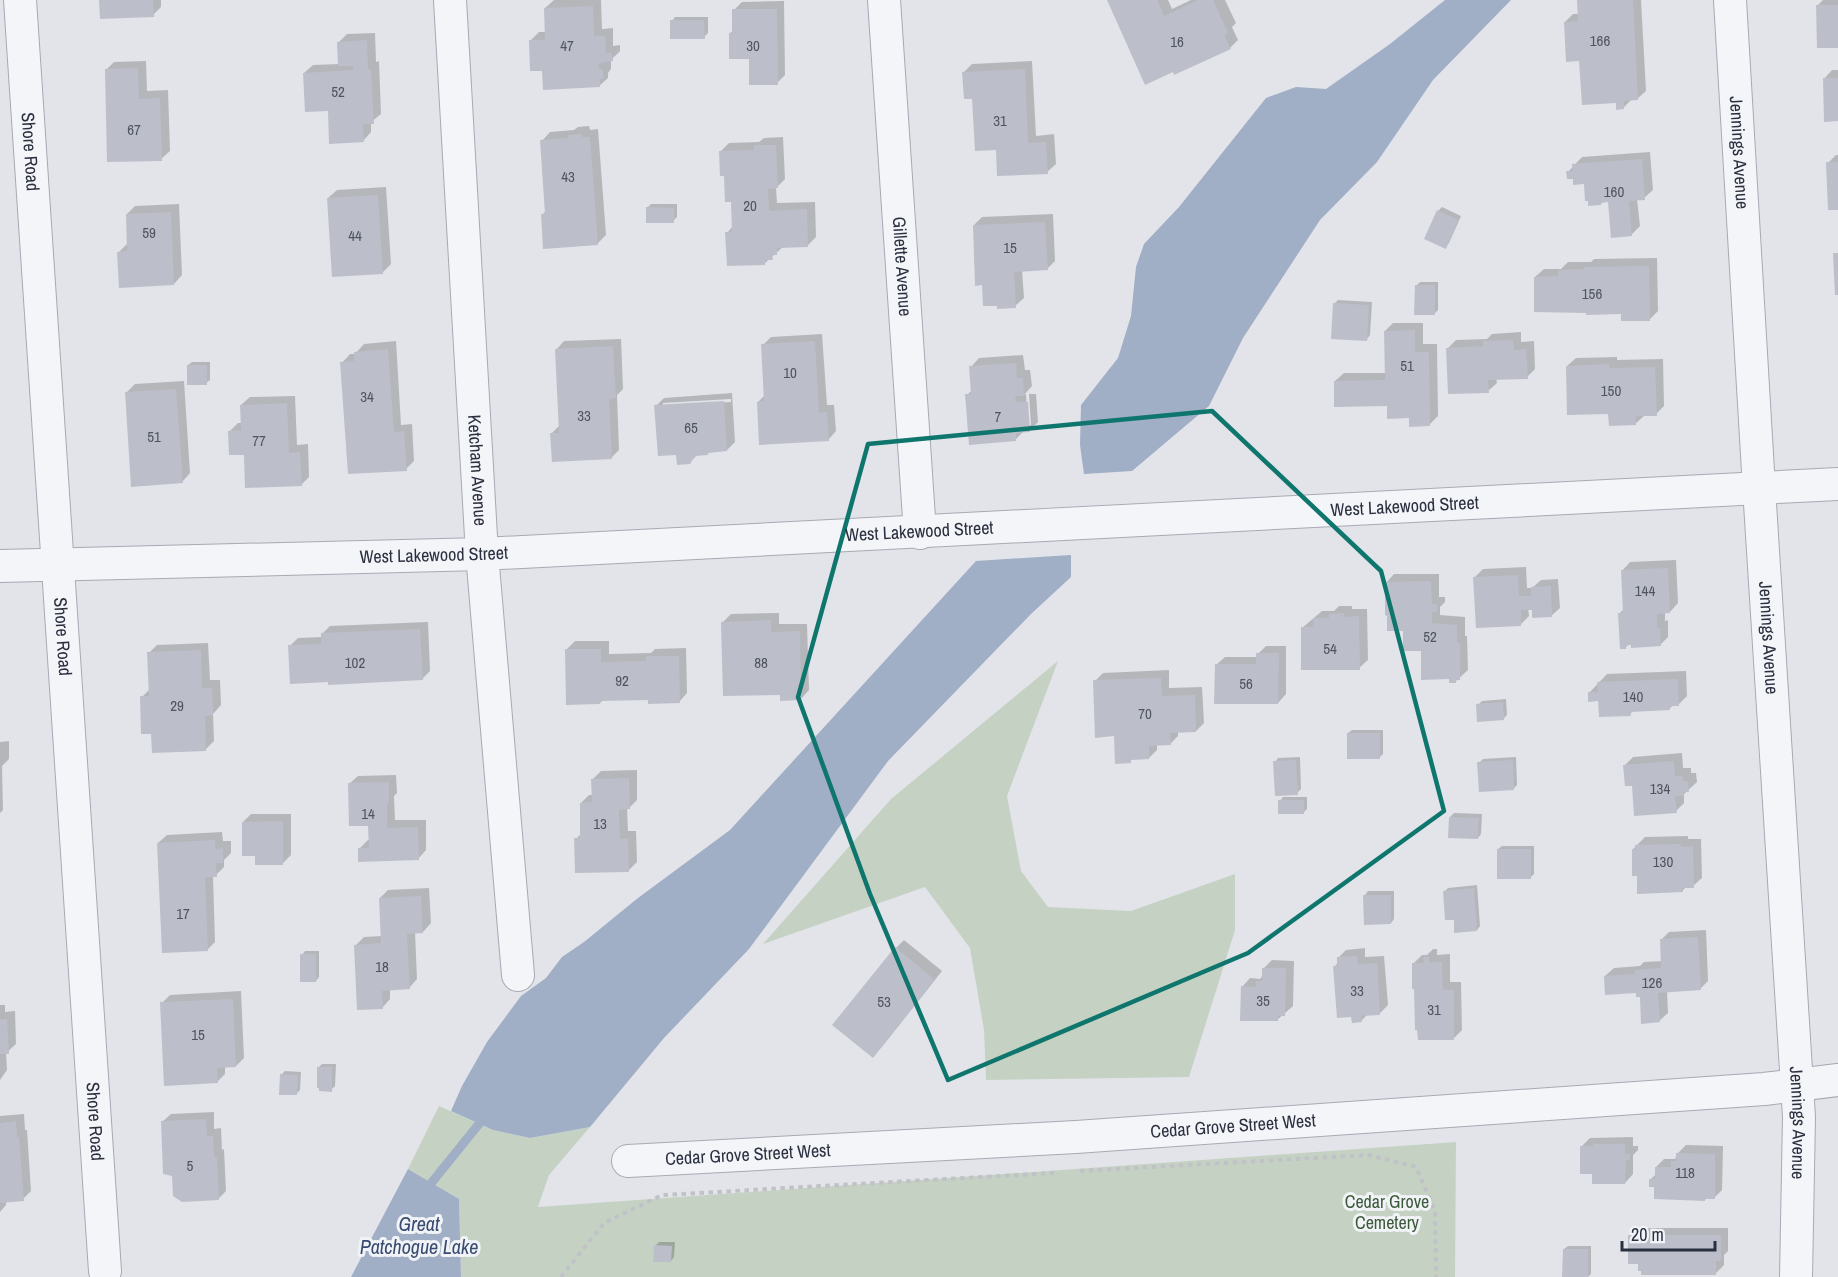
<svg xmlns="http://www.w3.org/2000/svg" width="1838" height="1277" viewBox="0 0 1838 1277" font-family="'Archivo Narrow',sans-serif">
<rect width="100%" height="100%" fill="#e2e4e9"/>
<path fill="#c5d2c3" d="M1058 661 1007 796 1021 871 1048 907 1131 911 1235 874V930L1189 1077 986 1080 984 1030 970 948 925 887 763 944 891 799Z
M439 1106 493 1130 530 1138 590 1127 549 1175 538 1207 1456 1142 1455 1277H461L459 1199 408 1169Z"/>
<path fill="#a0aec6" d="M1445 0H1511L1433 80 1377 162 1320 220 1243 338 1209 406 1132 471 1084 474 1080 445 1081 405 1118 358 1131 316 1136 267 1144 244 1179 207 1266 98 1296 87 1326 89 1390 44Z
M1071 555V577L1031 614 888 761 749 949 664 1038 590 1127 530 1138 493 1130 451 1111 462 1086 487 1042 521 996 546 978 562 957 584 942 638 898 730 830 976 561Z
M408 1169 459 1199 461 1277H351Z"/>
<path fill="#0003" fill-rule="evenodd" d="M100 0H161V7L153 15Z
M554 0H601L602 29 613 28V46L620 45V51L611 60V69L608 73V78L599 86 544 69 530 41 539 32H546L545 8Z
M1108 0H1168L1172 9 1191 0H1225L1236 23 1232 27 1238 40 1230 48Z
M1579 0H1641L1646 91 1637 99H1632L1623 108 1565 22 1573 14H1579Z
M1823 0H1838V46L1817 6Z
M784 1 785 75 777 83 751 57 730 33 734 30V10L742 2Z
M675 17H708V33L704 37 672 21Z
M375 33 376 62 379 61 381 114 371 122V132L363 141 329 109 304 73 313 65 340 64 339 42 347 34Z
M146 61 147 91 168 90 170 151 161 159 106 70 114 62Z
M1032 61 1036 136 1054 134 1056 164 1047 172 997 148 964 72 972 64Z
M1832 70H1838V120L1824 79Z
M589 126 590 130 598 129 606 235 597 244 542 215 546 211 542 141 550 132 574 130 578 127Z
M783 137 785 179 776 188 777 203 815 202 816 237 808 245 784 246 765 263 727 233 733 226 732 200 721 151 729 143 759 142 764 138Z
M1650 152 1653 190 1644 198 1637 199 1640 226 1631 235 1610 201H1603L1601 204 1585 183 1574 177 1568 172 1582 157Z
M1836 155H1838V208L1828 163Z
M386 187 391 264 382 273 328 198 337 190Z
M179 204 182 275 174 284 119 252 127 244V214L135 206Z
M651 204H677V217L673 221 647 208Z
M1442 207 1461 216 1449 243 1445 247 1438 211Z
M1053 214 1055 261 1047 269 1022 270 1024 298 1015 306 983 283 974 225 982 217Z
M1657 258 1658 311 1650 319 1622 313 1535 277 1544 269H1561L1568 262H1591L1594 259Z
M1420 282H1438V310L1434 314 1416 286Z
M1338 300 1372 302 1370 335 1367 339 1335 303Z
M1393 323H1423V344H1437L1438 416 1430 424 1335 381 1344 373H1386L1385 331Z
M1521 332V342L1534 341 1535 369 1527 377 1496 378 1497 383 1488 391 1447 349 1456 340 1487 339 1492 334Z
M822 334 827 405H834L836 431 828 440 758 402 765 395 763 345 771 337Z
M621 339 623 389 617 395 619 450 611 458 552 433 560 425 556 350 564 341Z
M396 341 401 425 412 424 414 461 406 469 342 363 350 354H355L364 344Z
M1023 355 1025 370H1030L1032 386 1024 395 1026 394 1028 425H1031L1029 394H1036L1038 422 1030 430 1024 431 1015 440 967 395 972 390 971 367 979 358Z
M1617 357V360L1663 359 1664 406 1656 414 1644 416 1635 424 1610 412 1567 366 1576 358Z
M192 362H210V380L206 383 188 365Z
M184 381 190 473 182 482 127 392 135 384Z
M732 393 735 442 727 450 698 454 689 463 678 453 656 406 664 398ZM731 399V402L663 406V403Z
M295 396 297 445 308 444 309 477 301 485 246 453 230 431 238 423H242L241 405 250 397Z
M1676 560 1678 603 1670 612H1665V621L1668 620V637L1660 645 1630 643 1626 647 1620 613 1624 609 1622 571 1630 562Z
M1526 567 1527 588H1532L1541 580 1558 579 1560 608 1551 616 1533 608H1528L1529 616 1521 624 1475 577 1483 569Z
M1394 574H1439V597H1445V602L1440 607V615L1465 617V636H1467L1468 670 1456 681 1450 678 1404 630 1386 583Z
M1339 606H1352V609H1367L1368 660 1359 668 1302 628 1322 611H1334Z
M779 613V624H807L809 690 801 699 782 693 723 622 731 614Z
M428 622 430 671 422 679 329 681 290 646 298 638 322 637V634L330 626Z
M575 641H609V654L651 653 655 649 686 648 687 693 679 702 649 699H604L600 703 566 650Z
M208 643 210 680H220L221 705 213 714 214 741 206 749 152 732 142 697 150 689 149 653 157 645Z
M1266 646H1286V694L1278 703 1216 665 1225 657H1258V654Z
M1169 670V688L1202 687 1204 723 1196 731 1178 732V736L1170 744H1157V750L1149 758 1133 759 1130 761 1115 735 1095 681 1103 673Z
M1686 671 1687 696 1679 704 1673 705 1669 709 1634 710 1630 714 1589 693 1607 674Z
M1506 699 1507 715 1503 719 1478 705 1482 701Z
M1352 730H1383V754L1379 758 1348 733Z
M9 741V759L2 766 3 810 0 813V742Z
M1682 753 1683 768H1691V773H1696L1697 782 1684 794V803L1676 811 1633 784 1625 765 1633 757Z
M1300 757 1301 789 1297 793 1275 762 1278 758Z
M1516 757 1517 785 1513 789 1479 763 1483 759Z
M637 770V800L629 808H627L628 831H636L637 862 629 870 576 839 582 833 581 803 589 795H593V779L601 771Z
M396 775 397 793 394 796 395 820H426V850L418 859 360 848 368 840H370V824L349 784 358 776Z
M1283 797H1307V809L1303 813 1280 801Z
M1454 813 1482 814 1481 834 1478 838 1450 817Z
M251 814H291V855L283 863 256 854 243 822Z
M222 832 223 841H231V853L224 860V867L216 875 213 876 215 942 207 950 158 843 167 835Z
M1688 836V839H1701L1702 878 1693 886H1687L1682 891 1638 874 1633 849 1645 837Z
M1502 846H1534V874L1531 877 1498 849Z
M1477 885 1480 926 1477 930 1455 918 1445 891 1448 888Z
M429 888 431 923 423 932H415L417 979 409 988 390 989V999L382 1008 355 946 364 937 382 936 380 898 388 890Z
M1368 891H1394V919L1391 923 1365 895Z
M1706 930 1708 981 1700 989 1667 991 1668 1013 1659 1021 1637 992 1605 976 1614 968 1640 966 1644 962 1662 961 1661 940 1669 932Z
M904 940 942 971 881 1048 896 948Z
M1365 948V957L1384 956 1388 1005 1379 1014H1368L1361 1021 1335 966 1339 962 1338 958 1346 950Z
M1433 949H1437V955L1450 954V982H1461L1462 1030 1453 1039 1414 963 1422 955H1427Z
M305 951H319V977L316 981 302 955Z
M1272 960 1294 961 1293 1006 1277 1020 1242 987 1250 978 1260 979 1263 975V969Z
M241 991 244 1058 236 1066H225V1074L217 1082 162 1003 170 995Z
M0 1005H5V1012L15 1011 16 1044 6 1053 7 1070 0 1080Z
M322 1064H336L335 1086 331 1090 318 1068Z
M285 1071 301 1072 300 1090 296 1094 281 1075Z
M214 1112V1129L221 1128 222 1150 224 1149 226 1191 218 1199 173 1175 162 1122 171 1114Z
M24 1114 25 1130H27L31 1191 23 1199 6 1201V1205L0 1212V1116Z
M1633 1137V1146H1638V1150L1633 1155V1174L1625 1183 1593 1172 1582 1146 1590 1138Z
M1686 1145 1723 1146 1722 1190 1714 1198H1707L1705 1200 1656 1185 1651 1179 1656 1174V1167L1664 1159H1675L1677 1154Z
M1638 1228H1728V1251L1724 1255V1265L1716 1273 1639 1262 1630 1236Z
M659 1242H675L674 1257 671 1261 655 1246Z
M1568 1246H1591V1274L1588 1277H1564V1249Z"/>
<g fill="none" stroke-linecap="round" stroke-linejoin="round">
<path stroke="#a0aec6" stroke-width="9" d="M424 1192 487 1114"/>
</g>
<path fill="#bcbfc9" d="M99 0H153L154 17 100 19Z
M1107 0H1157L1164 16 1198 0H1213L1228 33 1224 35 1231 49 1174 75 1173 72 1145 85Z
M1577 0H1633L1638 100 1624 101V109L1616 110V103L1582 105 1579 61 1566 62 1564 22 1578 21Z
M1816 5H1838V48H1817Z
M593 6 594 36H605L606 53H612L613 61 599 63V69H603V79H600V87L543 90 542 71H530L529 40H545L544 8Z
M732 9H777L778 85H749V59H729V33H732Z
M670 20H704L705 39H670Z
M367 40 368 69H371L374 124H363L364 142 329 144 328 111 305 112 303 73 353 70V66H338L337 42Z
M138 68 139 99 160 98 162 161 107 162 105 69Z
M1025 69 1028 143 1046 142 1048 174 997 176 996 150 975 151 972 99H964L962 72Z
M1823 78H1838V121L1824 122Z
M582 134V137H590L598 245 543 249 541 214H545L540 140 568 138V135Z
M754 145H776L778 188 768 189 769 211 807 209 808 247 777 248V255H772L773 260H765V265L727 266 725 232H732L731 202H725L724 176H720L719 151 754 150Z
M1642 159 1645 200 1629 201 1632 236 1611 238 1608 202 1601 203V205L1588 206V201H1585L1584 184 1573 185V179H1567L1566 171H1573L1572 164Z
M1826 162H1838V210H1828Z
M378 195 383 274 332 277 327 198Z
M646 207 674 208V223H646Z
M1437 210 1458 220 1446 249 1424 239Z
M171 212 174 285 119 288 117 252 127 251 126 214Z
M1045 222 1048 270 1014 272 1016 308 997 309V306H983L982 285 975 286 973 225Z
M1833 253H1838V295H1835Z
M1649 266 1650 321H1621V314L1586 315V313L1534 312V277L1558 276V270L1584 269V267Z
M1415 285H1435V315H1414Z
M1333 303 1369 305 1367 341 1331 339Z
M1415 330V352H1429L1430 426 1409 427V418L1387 419V406L1334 407V381L1385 380 1384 331Z
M1513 340 1514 350 1526 349 1528 379 1488 380 1489 393 1448 394 1446 348 1483 346V341Z
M815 341 819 413 827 412 829 441 759 445 757 402 764 401 761 344Z
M613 346 616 398 609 399 612 459 552 462 550 433H559L555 349Z
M388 349 394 432 404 431 407 471 348 474 340 362 354 361V352Z
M1016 363 1017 378H1023L1024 396H1015L1016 402H1028L1030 432 1016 433V441L969 445 965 394H971L969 366Z
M1609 364V368L1655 367 1657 416H1636V425L1609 426 1608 414 1567 415 1566 366Z
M187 365H207V385H187Z
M176 389 183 483 131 487 125 392Z
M724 401 727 451 708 453V455L695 456 690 464 677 465 676 455 658 456 654 405Z
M287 403 289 453 300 452 302 486 245 488 244 455H229L228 431 241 430 240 405Z
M1668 568 1670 613 1657 614V628H1660L1661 646 1631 648V645H1626V649H1620L1618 613H1623L1621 570Z
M1518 575 1519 596H1531V587L1551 586 1552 617 1532 618V610H1521V626L1476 628 1473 577Z
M1431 581 1432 604H1437V612H1432V623L1457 625V643H1460V680H1456V683H1449V679L1421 680V651H1403V631H1387V616L1385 615V582Z
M1344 613V617L1359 616 1360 670H1301V627H1313V618H1329V614Z
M771 620V632L800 631 801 700 780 701V695L723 696 721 622Z
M420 629 423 680 328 685V682L290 684 288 645 321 644V633Z
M565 649H601V662L646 661V656H679L680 703 648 704V700L600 701V704L566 705Z
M201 650 202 688H212L213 715 205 716 206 751 152 753 151 734H141L140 696H149L147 652Z
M1256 653H1279L1278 704H1214L1215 664H1256Z
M1161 678 1162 696 1195 695 1196 732 1170 733 1171 745 1149 746V759L1131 760V763L1115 764 1114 736 1095 738 1093 680Z
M1678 679 1679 706H1669L1670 710 1630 712 1631 716 1599 717 1598 701 1588 702V692H1598L1597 682Z
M1503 702 1504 720 1477 722 1476 704Z
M1347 733H1380V759H1347Z
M1296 760 1298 795 1275 796 1273 761Z
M1513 760 1514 790 1479 792 1477 762Z
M1674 761 1675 776H1683V781H1688L1689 792H1683L1684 796H1675L1677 813 1634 816 1632 786H1625L1623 765Z
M629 778 630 809 619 810 620 839 628 838 629 872 575 873 574 838H580V803L592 802 591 779Z
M389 782V803H387V828L418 827 419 860 358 862V848H369L368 826H349L348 783Z
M1278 800H1304V814H1278Z
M1449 817 1479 818 1478 839 1448 838Z
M283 821V865H255V856H242V822Z
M215 840V849L223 848V863H216L217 877H205L208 951 162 953 157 843Z
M1681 844V847L1693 846 1694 888H1682L1683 892 1637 894V876H1632V849H1635V845Z
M1497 849H1531V879H1497Z
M1474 888 1477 931 1454 933V920H1445L1443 891Z
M1363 895H1391V924L1364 925Z
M421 896 423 933 407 934 410 989 382 991 383 1009 357 1010 354 945 381 943 379 898Z
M1698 937 1701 990 1658 993 1660 1022 1641 1024 1640 997H1636V993L1605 995 1604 976 1635 974 1634 970 1661 968 1660 939Z
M895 947 935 980 873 1058 832 1025Z
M300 954H316V982H300Z
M1357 956 1358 964 1377 963 1380 1015 1361 1016 1362 1022 1352 1023 1351 1017 1337 1018 1333 966H1337V957Z
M1423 957H1429V962H1442L1443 990H1454V1040H1418L1417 1030H1415L1414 989H1412V963H1424Z
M1262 968H1286L1285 1016H1278V1021H1240L1241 986 1256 987V981H1262Z
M233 999 236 1067 217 1068 218 1083 164 1086 160 1002Z
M0 1019H7L9 1054H0Z
M317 1067H332V1092L319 1091V1088H317Z
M280 1074 298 1075 297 1095H279Z
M206 1119 207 1136H213L214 1157H217L219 1200 182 1202 173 1196 172 1176 163 1174 161 1121Z
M16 1121 17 1137H19L24 1201 0 1203V1123Z
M1593 1144H1625V1154H1630V1160H1626L1625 1184H1592V1174H1580V1146H1593Z
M1676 1153 1715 1154V1199H1705V1201L1654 1199V1187H1649V1179H1655V1167H1671V1161H1676Z
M1628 1235H1721V1261H1716V1275H1641V1271H1638V1264H1628Z
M654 1245 672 1246 671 1262H653Z
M1563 1249H1588V1277H1562Z"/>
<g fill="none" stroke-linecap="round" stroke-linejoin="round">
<defs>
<g id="minor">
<path id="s1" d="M20 0 105 1271"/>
<path id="s2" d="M450 0 482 554 518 975"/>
<path id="s3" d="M884 0 920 533"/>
<path id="s4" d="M1730 0 1759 488 1799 1117 1796 1277"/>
<path id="s5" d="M0 566 482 554 1838 484"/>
<path id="s6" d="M628 1161 1076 1137 1764 1089 1838 1080"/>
</g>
</defs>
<use href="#minor" stroke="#a7aab3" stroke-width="34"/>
<path stroke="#c0c2c8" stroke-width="4" stroke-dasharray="4.5 4.5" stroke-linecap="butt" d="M1080 1171 1369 1155 1416 1167 1435 1211 1436 1277
M561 1277 604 1223 662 1195 1054 1173"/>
<use href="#minor" stroke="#f4f5f8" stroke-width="32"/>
</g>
<path fill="none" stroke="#0f766e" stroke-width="4.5" stroke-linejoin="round" d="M1212 411 1381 571 1444 811 1248 953 948 1080 870 894 798 697 868 444Z"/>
<g text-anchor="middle" stroke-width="6" stroke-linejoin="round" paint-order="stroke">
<g font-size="15" fill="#4f5462">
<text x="1600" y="46">166</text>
<text x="1177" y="47">16</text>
<text x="567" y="51">47</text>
<text x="753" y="51">30</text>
<text x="338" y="97">52</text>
<text x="1000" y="126">31</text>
<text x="134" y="135">67</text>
<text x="568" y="182">43</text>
<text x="1614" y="197">160</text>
<text x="750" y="211">20</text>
<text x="149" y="238">59</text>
<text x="355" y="241">44</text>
<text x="1010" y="253">15</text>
<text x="1592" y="299">156</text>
<text x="1407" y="371">51</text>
<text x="790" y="378">10</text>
<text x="1611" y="396">150</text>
<text x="367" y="402">34</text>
<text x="584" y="421">33</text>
<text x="998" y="422">7</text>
<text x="691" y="433">65</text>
<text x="154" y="442">51</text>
<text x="259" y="446">77</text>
<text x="1645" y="596">144</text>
<text x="1430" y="642">52</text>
<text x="1330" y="654">54</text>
<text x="355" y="668">102</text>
<text x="761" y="668">88</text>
<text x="622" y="686">92</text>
<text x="1246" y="689">56</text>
<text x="1633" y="702">140</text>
<text x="177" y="711">29</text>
<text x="1145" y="719">70</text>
<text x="1660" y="794">134</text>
<text x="368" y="819">14</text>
<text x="600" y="829">13</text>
<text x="1663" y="867">130</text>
<text x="183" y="919">17</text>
<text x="382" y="972">18</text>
<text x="1652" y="988">126</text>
<text x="1357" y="996">33</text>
<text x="1263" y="1006">35</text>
<text x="884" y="1007">53</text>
<text x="1434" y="1015">31</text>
<text x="198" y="1040">15</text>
<text x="190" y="1171">5</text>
<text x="1685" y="1178">118</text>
</g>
<g font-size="18" fill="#2b3040" stroke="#f1f3f7">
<text dy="6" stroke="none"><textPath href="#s1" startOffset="152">Shore Road</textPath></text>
<text dy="6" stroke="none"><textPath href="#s4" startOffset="153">Jennings Avenue</textPath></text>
<text dy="6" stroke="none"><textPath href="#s3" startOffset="267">Gillette Avenue</textPath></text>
<text dy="6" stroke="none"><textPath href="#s2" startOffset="471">Ketcham Avenue</textPath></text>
<text dy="6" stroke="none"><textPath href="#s5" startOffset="1406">West Lakewood Street</textPath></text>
<text dy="6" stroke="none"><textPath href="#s5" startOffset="920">West Lakewood Street</textPath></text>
<text dy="6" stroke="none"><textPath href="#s5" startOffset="434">West Lakewood Street</textPath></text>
<text dy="6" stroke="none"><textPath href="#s1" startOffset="638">Shore Road</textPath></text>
<text dy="6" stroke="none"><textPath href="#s4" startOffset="639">Jennings Avenue</textPath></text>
<text dy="6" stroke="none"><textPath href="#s1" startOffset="1124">Shore Road</textPath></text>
<text dy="6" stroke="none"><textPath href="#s4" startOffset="1125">Jennings Avenue</textPath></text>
<text dy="6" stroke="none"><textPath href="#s6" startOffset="606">Cedar Grove Street West</textPath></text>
<text dy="6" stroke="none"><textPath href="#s6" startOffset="120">Cedar Grove Street West</textPath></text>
</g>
<g font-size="18" fill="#3c5a39" stroke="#f1f3f7">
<text x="1387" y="1208">Cedar Grove<tspan x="1387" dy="21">Cemetery</tspan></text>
</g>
<g font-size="20" font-style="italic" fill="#384b71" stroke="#f1f3f7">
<text x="419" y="1231">Great<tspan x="419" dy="23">Patchogue Lake</tspan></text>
</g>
</g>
<path d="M1622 1241v9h93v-9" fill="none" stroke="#2b3040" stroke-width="3"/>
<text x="1631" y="1241" font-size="18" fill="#2b3040" stroke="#f1f3f7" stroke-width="4.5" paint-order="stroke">20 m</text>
</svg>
